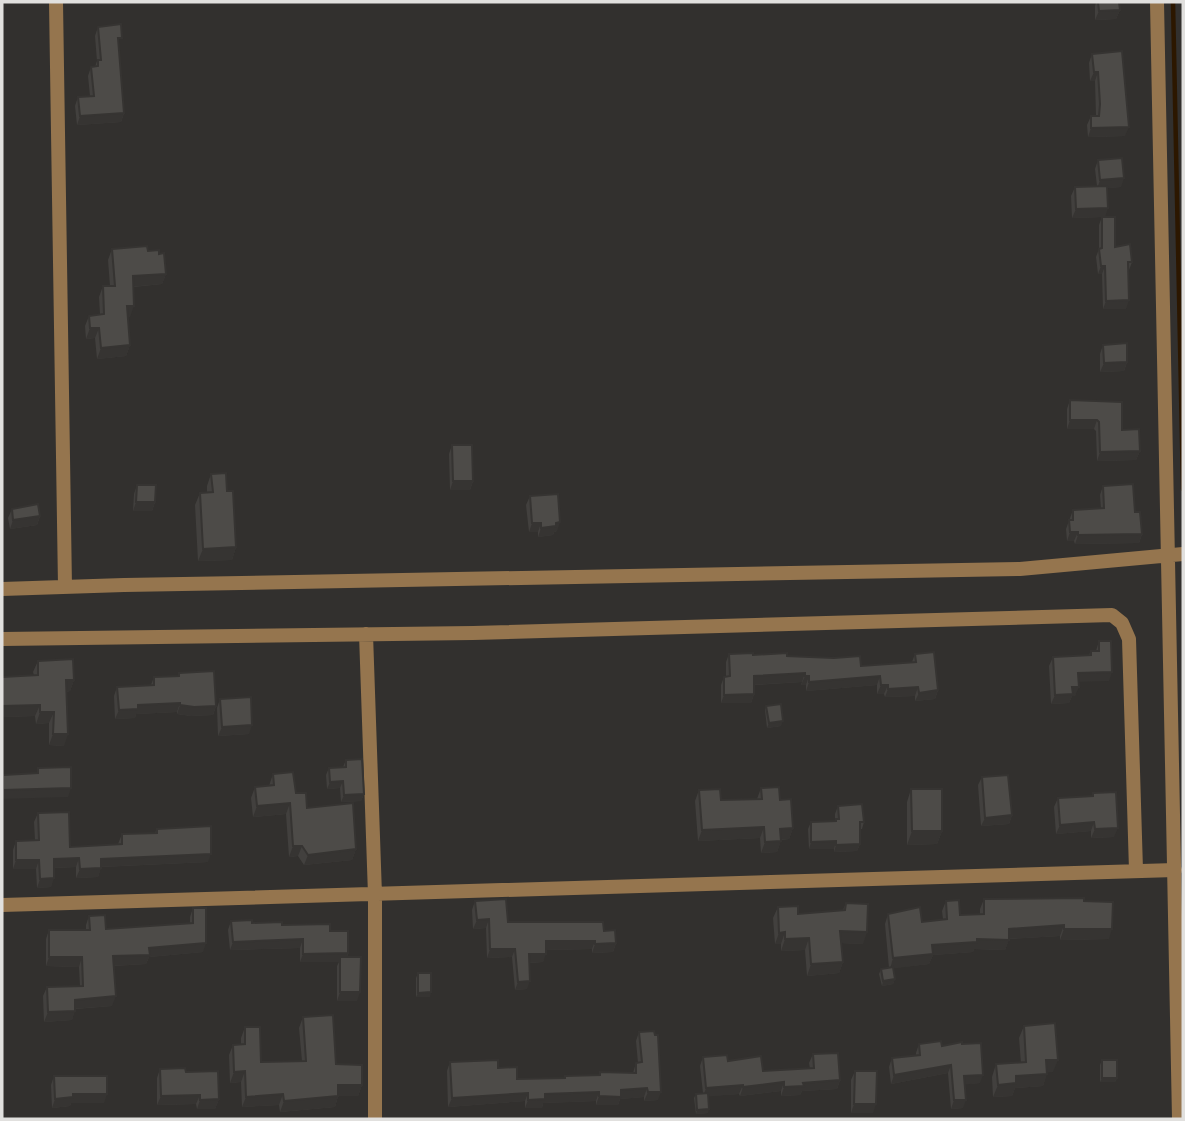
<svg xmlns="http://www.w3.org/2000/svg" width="1185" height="1121" viewBox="0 0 1185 1121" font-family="Lato,sans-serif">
<rect width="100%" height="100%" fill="#32302e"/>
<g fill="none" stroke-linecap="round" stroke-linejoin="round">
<path stroke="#2c1700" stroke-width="4.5" d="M1173 2 1183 489"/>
<path stroke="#95754e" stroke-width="14" d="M56 2 65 587
M1157 2 1179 1119
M2 589 124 585 1020 569 1183 554
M366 634 375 895V1119
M2 639 473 633 1112 615 1122 623 1129 639 1136 870
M2 905 1175 870"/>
</g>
<path fill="#42403e" d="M1096 2H1119L1120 10 1116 19 1095 20V6Z
M98 27 119 47 124 113 121 122 77 125 75 106 78 97 90 96 88 76 91 67H95L97 61 95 36Z
M1092 54 1125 136 1088 137 1087 125 1091 116H1096L1095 81H1090L1089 63Z
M1098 160 1121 187 1107 188 1105 217 1115 247 1132 262 1129 270H1128L1126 309H1103L1102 274H1098L1096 257 1099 249V225L1102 217 1072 218 1071 196 1075 187 1097 186 1095 169Z
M112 249 148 251 159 254 166 274 162 284 133 287 130 317H128L130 345 126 356 97 359 95 338 86 339 85 326 89 316 100 314 99 297 103 286H110L108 260Z
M1103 345 1127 362 1124 371 1100 372V354Z
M1070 400 1122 430 1140 451 1136 460 1097 461 1096 431 1094 429H1067V409Z
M452 445 473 481 470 490H450L449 454Z
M211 474 236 547 232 560 198 561 195 505 200 493 207 492V486Z
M137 485 155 502 152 511H133L134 494Z
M1103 486 1135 512 1142 534 1139 543 1075 544 1074 541H1067L1066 529 1073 510 1101 509 1100 495Z
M530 496 557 531 554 532 553 535 538 537V532H529L526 505Z
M12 509 40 516 37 525 10 529 8 518Z
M1099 641 1109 681H1079L1075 696H1072L1069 703 1051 704 1049 666 1053 657 1089 655 1091 651H1096Z
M729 654 787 656 861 666 912 662 915 654 938 690 935 699 915 701V696L885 697 884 694H877V685L806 691V685H801L802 682 754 685V694L751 703H721V685L724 677H726V662Z
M38 661 74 680 70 691 66 692 64 746 49 745V723L36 724 35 716 2 717V677L34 675 33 672Z
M179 673 216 706 213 715 191 716 177 714V712L136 714 135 718 115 719 114 696 117 687 151 685 154 677 178 676Z
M220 699 249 734 218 736 217 708Z
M766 706 781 726 767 728 765 710Z
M346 760 364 794 361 801 341 802 340 788 327 789 326 775 329 768 343 767Z
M273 774 296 793 307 808 356 849 352 860 304 865 298 856 289 857 286 814 253 817 251 798 255 787 269 786Z
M982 777 1012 815 1009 824 981 826 978 785Z
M761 788 780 800 793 828 789 839 781 840 777 852 761 853 760 838 698 841 695 801 699 790 721 800 757 799Z
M911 789 942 831 937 844 907 845V802Z
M1093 793 1114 837 1091 838V831L1056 834 1054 807 1058 798 1092 796Z
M838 806 864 822 862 829H860V844L857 851 834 852V849H809L808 829 811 822 835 821V814Z
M38 813 70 847 118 844 122 834 155 833 157 829 208 862 101 867 98 877 76 878V867L54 868 51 887 37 888 36 869H13V850L16 841 35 840 34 822Z
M984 899 1084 901 1109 939 1060 940V936L1009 939 1005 950 974 949 973 952 933 955 929 964 893 968 895 979 893 984 882 986 879 974 881 969 889 968 885 924 888 914 922 922 943 919 942 911 946 901 960 915 980 914V909Z
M475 901 508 922 604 931 616 943 613 952 592 953V949L546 950 543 962 529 963 527 989 515 990 512 957 487 958 486 928 473 929 472 910Z
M846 903 863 944 841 943 843 962 839 973 807 976 805 950 781 951V944H775L773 918 778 907 798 914 843 910Z
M193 908 203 952 149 957 146 964 113 966 112 1006 75 1009 72 1020 44 1022 43 996 47 987 80 986 79 967 46 966V939L49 930H86V925L89 916 106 929 190 923V917Z
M231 921 282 925 330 931 348 953 347 957 357 1001H337V966L339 962H300V948L230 950 228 930Z
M418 973 430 997H416V978Z
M303 1017 336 1064 362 1085 358 1096H338L335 1107 280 1112 279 1105 242 1107 241 1082 230 1083 229 1055 233 1045 241 1044V1038L245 1027 261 1062 302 1061 299 1028Z
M1024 1026 1053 1072H1047L1043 1086 1015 1088 1012 1096 993 1097 992 1077 996 1064 1021 1063 1019 1038Z
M639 1032 658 1100 644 1101V1097L620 1099 618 1105H596V1101L543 1103 542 1108H525V1101L448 1107 447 1071 450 1062 498 1068 517 1079 564 1078 565 1076 599 1075 600 1072 633 1073 636 1063H638L636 1041Z
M919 1044 942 1046 962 1044 980 1083 965 1084 963 1108 951 1109 948 1073 891 1084 889 1067 892 1058 916 1056V1053Z
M813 1054 840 1080 837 1089 802 1091 800 1095 781 1096V1091L740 1096 739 1094 708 1096V1113L696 1114 694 1098 696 1094 703 1093 700 1066 703 1057 728 1061 763 1071 810 1069 809 1063Z
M1102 1060 1117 1078 1115 1082H1100V1065Z
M160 1069 186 1072 219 1099 215 1109H197L196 1104 157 1105V1078Z
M855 1071 873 1113H851V1080Z
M54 1076 104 1103H71L70 1106 52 1108 51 1085Z"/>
<path fill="#363432" d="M1120 10 1116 19 1095 20 1099 11Z
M1094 72H1098L1095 81H1090Z
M124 113 121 122 77 125 80 116Z
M1129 127 1125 136 1088 137 1091 128Z
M1124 178 1121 187 1097 189 1100 180Z
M1108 208 1105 217 1072 218 1076 209Z
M1101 266H1105L1102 274H1098Z
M166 274 162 284 129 287 133 276Z
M1129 300 1126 309H1103L1106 301Z
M127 306H134L130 317H123Z
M90 328H99L95 338 86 339Z
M130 345 126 356 97 359 101 348Z
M1127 362 1124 371 1100 372 1104 363Z
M1070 420H1097L1094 429H1067Z
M1140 451 1136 460 1097 461 1100 452Z
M453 481H473L470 490H450Z
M136 502H155L152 511H133Z
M40 516 37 525 10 529 13 520Z
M560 522 557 531 554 532 553 535 538 537 541 528Z
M532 523H541L538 532H529Z
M1070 532H1078L1074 541H1067Z
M1142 534 1139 543 1075 544 1078 535Z
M236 547 232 560 198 561 203 549Z
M1112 672 1109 681 1075 682 1078 673Z
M805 673 802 682 751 685 754 676Z
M805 676H809L806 685H801Z
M880 676 877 685 806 691 809 682Z
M66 680H74L70 691 62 692Z
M881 685H888L884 694H877Z
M918 687 915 696 885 697 888 689Z
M1072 687H1079L1075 696H1072L1069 703 1051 704 1055 695Z
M938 690 935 699 915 701 919 693Z
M754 694 751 703H721L724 695Z
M180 703 177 712 136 714 135 718 115 719 119 710 138 705Z
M40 705 35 716 2 717V706Z
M180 705 216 706 213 715 191 716 177 714Z
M40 712H54L49 723 36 724Z
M783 721 781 726 767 728 769 723Z
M252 725 249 734 218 736 222 727Z
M53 734H68L64 746 49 745Z
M343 781 340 788 327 789 330 782Z
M71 788 68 797 2 799 3 790Z
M364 794 361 801 341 802 344 795Z
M290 803 286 814 253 817 257 806Z
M1012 815 1009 824 981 826 985 818Z
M1094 822 1091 831 1056 834 1060 825Z
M764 827 760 838 698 841 702 830Z
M793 828 789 839 776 840 780 829Z
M1118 828 1114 837 1091 838 1095 829Z
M912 831H942L937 844 907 845Z
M781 841 777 852 761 853 765 842Z
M836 841 834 849H809L811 842Z
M860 844 857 851 834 852 836 845Z
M293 846H302L298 856 289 857Z
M356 849 352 860 304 865 308 855Z
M211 854 208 862 98 867 101 859Z
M79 858 76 867 50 868 54 859Z
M16 860H39L36 869H13Z
M101 868 98 877 76 878 80 869Z
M54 878 51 887 37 888 40 879Z
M489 919 486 928 473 929 477 920Z
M1064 925 1060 936 1006 939 1009 929Z
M1064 929H1112L1109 939 1060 940Z
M840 931 867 932 863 944 836 943Z
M785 932 781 944H775L779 933Z
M809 938 805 950 781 951 785 939Z
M303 939 300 948 230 950 233 942Z
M977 939 1009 940 1005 950 974 949 973 952 933 955 929 964 890 969 893 958 932 945Z
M546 941H595L592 949 543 950Z
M206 943 203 952 149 957 146 964 109 966 113 956 149 948Z
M616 943 613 952 592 953 595 944Z
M490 949H515L512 957 487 958Z
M348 953 345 962 340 957 339 962H300L303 954Z
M529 954H546L543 962 526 963Z
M49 957H82L79 967 46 966Z
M843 962 839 973 807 976 811 964Z
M895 979 893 984 882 986 883 981Z
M530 981 527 989 515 990 518 982Z
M340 992H360L357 1001H337Z
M431 992 430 997H416L418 993Z
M116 996 112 1006 71 1009 75 1000Z
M75 1011 72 1020 44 1022 48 1012Z
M1046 1060H1058L1053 1072 1042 1073Z
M951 1065 948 1073 891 1084 894 1075Z
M245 1071 241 1082 230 1083 234 1072Z
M1047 1074 1043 1086 1015 1088 1012 1096 993 1097 998 1085 1016 1076Z
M983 1075 980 1083 961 1085 964 1076Z
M1102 1078H1117L1115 1082H1100Z
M840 1080 837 1089 802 1091 800 1095 781 1096 784 1087 803 1083Z
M784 1082 781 1091 740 1096 743 1087Z
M338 1085H362L358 1096H338L335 1107 280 1112 284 1101Z
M743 1085 739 1094 703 1097 706 1088Z
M647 1088 644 1097 620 1099 618 1105H596L599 1096 621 1090Z
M599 1092 596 1101 543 1103 542 1108H525L528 1100 545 1094Z
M648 1092H661L658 1100 644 1101Z
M528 1093 525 1101 448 1107 452 1098Z
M73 1094H107L104 1103H71L70 1106 52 1108 55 1099Z
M283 1094 279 1105 242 1107 246 1097Z
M200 1095 196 1104 157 1105 161 1096Z
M219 1099 215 1109H197L200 1100Z
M954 1100H966L963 1108 951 1109Z
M854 1104H876L873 1113H851Z
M709 1109 708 1113 696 1114 697 1110Z"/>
<path fill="#4d4b48" stroke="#363432" stroke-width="2" d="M1098 2H1119L1120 10 1099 11Z
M121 24 122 38H118L124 113 80 116 78 97 94 96 91 67 98 66V60H101L98 27Z
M1122 51 1129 127 1091 128V116H1099L1100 104 1098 72H1094L1092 54Z
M1122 158 1124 178 1100 180 1098 160Z
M1107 186 1108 208 1076 209 1075 187Z
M1102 217H1115V247L1130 244 1132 262H1128L1129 300 1106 301 1105 266H1101L1099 249 1102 248Z
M147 246 148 251 159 250V254L164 253 166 274 133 276 134 306H127L130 345 101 348 99 328H90L89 316 104 314 103 286H115L112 249Z
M1127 343V362L1104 363 1103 345Z
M1070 400 1122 402V430L1139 429 1140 451 1100 452 1099 422 1097 420H1070Z
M452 445H472L473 481H453Z
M226 473 227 491H233L236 547 203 549 200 493 213 492 211 474Z
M1133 484 1135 512H1140L1142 534 1078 535V532H1070L1069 520H1073V510L1104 508 1103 486Z
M137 485H156L155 502H136Z
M558 494 560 522 556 523V526L541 528V523H532L530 496Z
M38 504 40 516 13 520 12 509Z
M1099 641H1111L1112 672 1078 673 1079 687H1072L1073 694 1055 695 1053 657 1091 655V651H1099Z
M934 652 938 690 919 693 918 687 888 689V685H881L880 676 809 682V676H805V673L754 676V694L724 695V677L730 676 729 654 753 653V655L787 653V656L834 658 860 656 861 666 916 662 915 654Z
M73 659 74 680H66L68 734H53L54 712H40V705L2 706V677L38 675V661Z
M214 671 216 706 194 707 180 705V703L138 705V709L119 710 117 687 154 685V677L179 676V673Z
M251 697 252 725 222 727 220 699Z
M781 704 783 721 769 723 766 706Z
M362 759 364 794 344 795 343 781 330 782 329 768 346 767V760Z
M71 767V788L3 790V775L38 773V768Z
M293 772 296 793H306L307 808 353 803 356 849 308 855 302 846H293L290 803 257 806 255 787 274 785 273 774Z
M1008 775 1012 815 985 818 982 777Z
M779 787 780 800 791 799 793 828 780 829 781 841 765 842 764 827 702 830 699 790 720 789 721 800 762 799 761 788Z
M911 789H942V831H912Z
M1116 792 1118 828 1095 829 1094 822 1060 825 1058 798 1093 796V793Z
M862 804 864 822H860V844L836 845V841L811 842V822L836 821V819H839L838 806Z
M69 812 70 847 122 844V834L157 833V829L211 826V854L101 859V868L80 869 79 858 54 859V878L40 879 39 860H16V841L39 840 38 813Z
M1084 898V901L1113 902 1112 929H1064V925L1009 929V940L977 939V942L932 945 933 954 893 958 888 914 920 907 922 922 947 919 946 901 959 900 960 915 984 914V899Z
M506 899 508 922H603L604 931 615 930 616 943 595 944V941H546V954H529L530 981 518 982 515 949H490L489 919 477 920 475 901Z
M846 903 868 904 867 932 840 931 843 962 811 964 809 938 785 939V932L779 933 778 907 798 906V914L845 910Z
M193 908H206V943L149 948 150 955 113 956 116 996 75 1000V1011L48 1012 47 987 83 986 82 957H49V930H90L89 916 105 915 106 929 193 923Z
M252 920V923L282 922V925L330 924V931H348V953L303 954V939L233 942 231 921Z
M340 957H361L360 992H340Z
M893 967 895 979 883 981 881 969Z
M418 973H431V992L418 993Z
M333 1015 336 1064 362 1065V1085H338V1096L284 1101 283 1094 246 1097 245 1071 234 1072 233 1045 245 1044V1027H260L261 1062 306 1061 303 1017Z
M1055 1023 1058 1060H1046L1047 1074 1016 1076V1083L998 1085 996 1064 1026 1062 1024 1026Z
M654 1031 655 1035H658L661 1092H648L647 1088 621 1090V1097L599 1096V1092L545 1094V1099L528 1100V1093L452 1098 450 1062 498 1060V1068L517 1067V1079L565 1078V1076L600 1075V1072L636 1073V1063L642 1062 639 1032Z
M941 1041 942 1046 962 1042V1044L981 1043 983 1075 964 1076 966 1100H954L951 1065 894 1075 892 1058 920 1055 919 1044Z
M838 1053 840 1080 803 1083 804 1086 784 1087V1082L743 1087V1085L706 1088 703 1057 727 1055 728 1061 761 1056 763 1071 814 1068 813 1054Z
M1102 1060H1117V1078H1102Z
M185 1068 186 1072 218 1071 219 1099 200 1100V1095L161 1096 160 1069Z
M855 1071H877L876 1104H854Z
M54 1076H107V1094H73V1097L55 1099Z
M708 1093 709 1109 697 1110 696 1094Z"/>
<rect width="1185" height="1121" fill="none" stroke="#e1e0de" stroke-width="7"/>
</svg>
